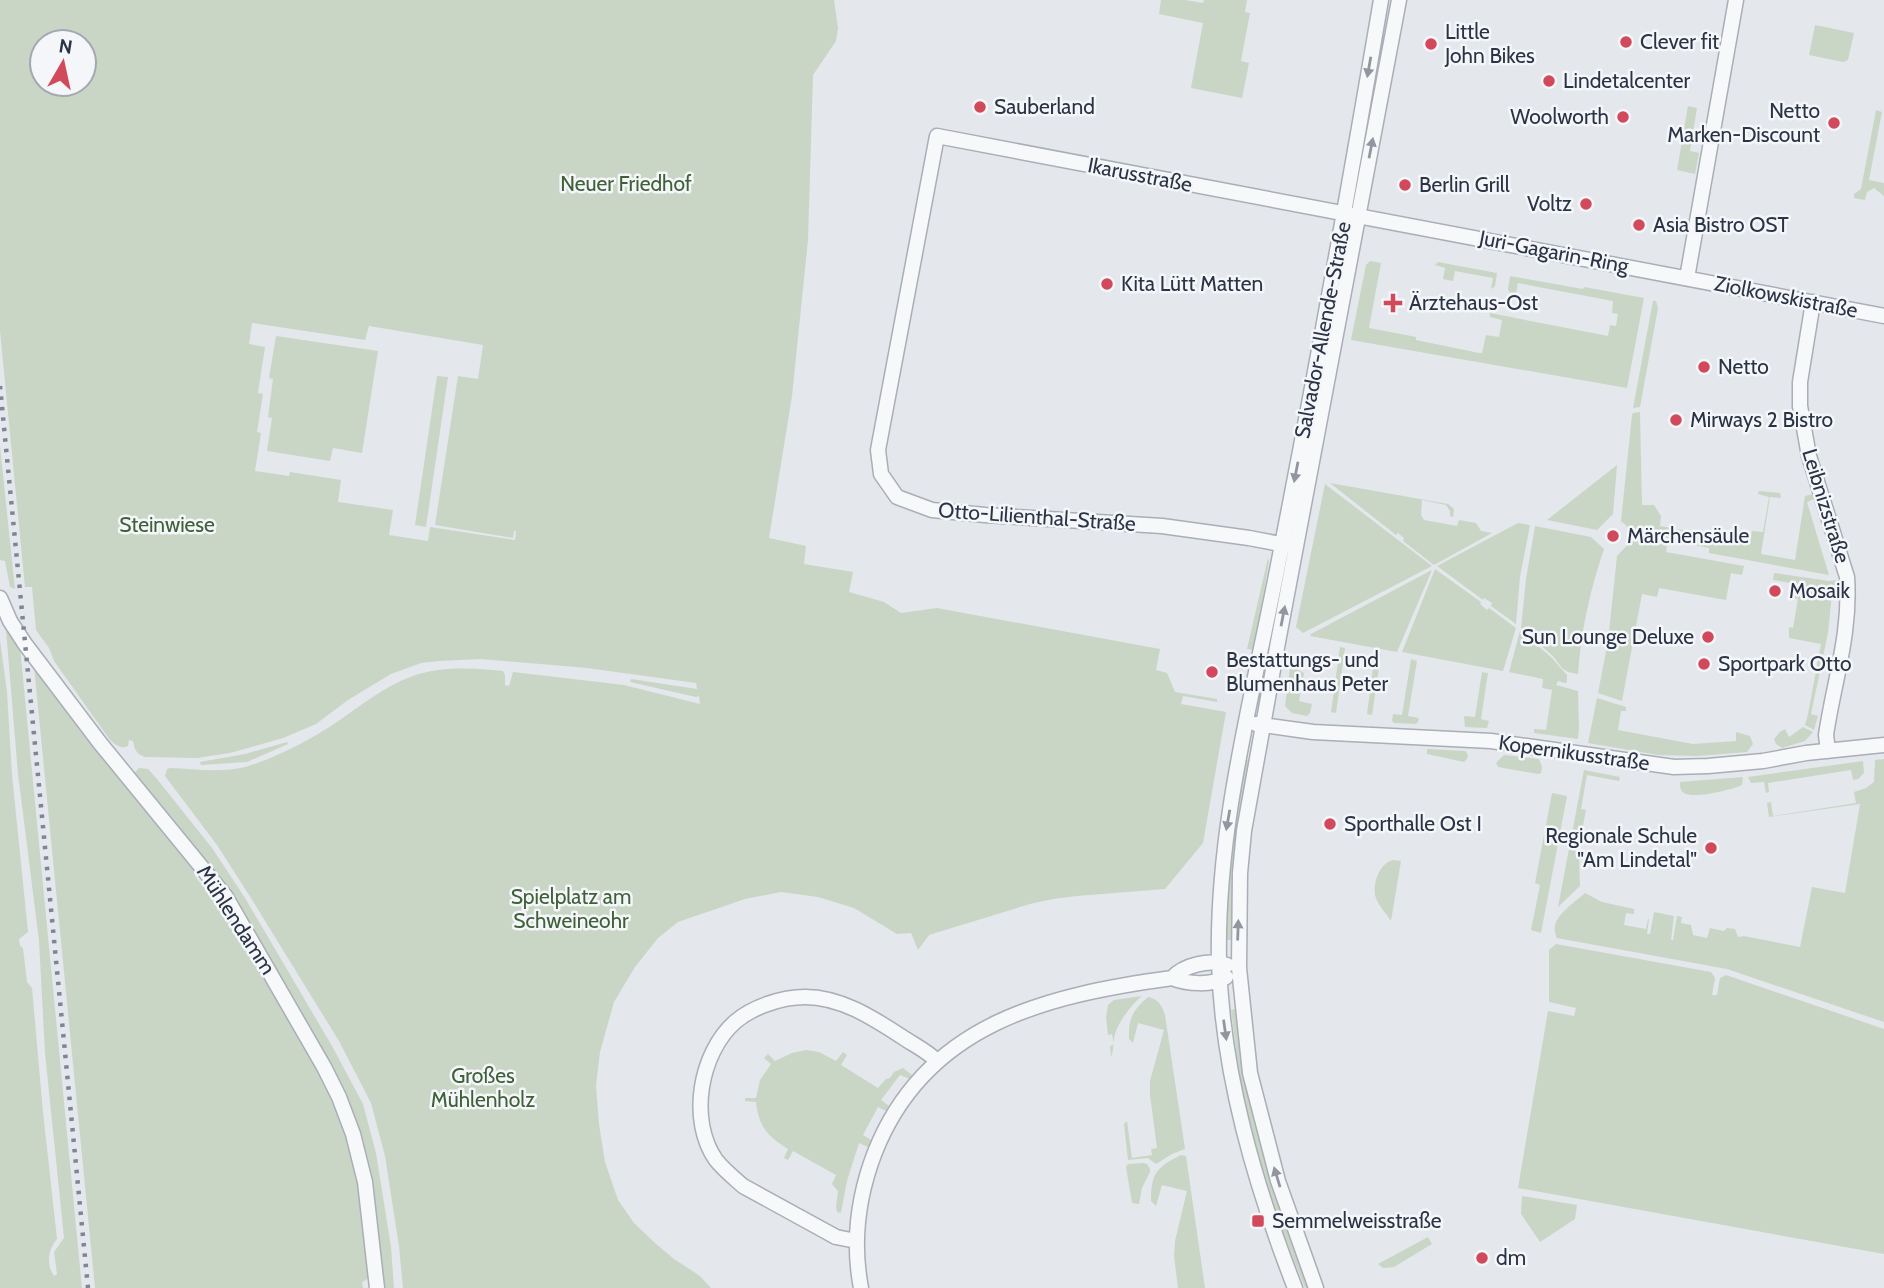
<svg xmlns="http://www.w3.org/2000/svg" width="1884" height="1288" viewBox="0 0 1884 1288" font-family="Cabin,sans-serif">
<rect width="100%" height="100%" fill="#e4e7ec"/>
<path fill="#c9d6c5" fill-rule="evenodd" d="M0 0H834L838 28 836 41 813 75 808 240 792 396 769 538 806 546 804 564 853 572 849 592 884 602 901 613 937 608 1160 649 1156 670 1167 673 1175 692 1217 699V702L1183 696 1181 704 1226 712 1203 843 1165 889 1077 896 1053 899 1030 904 929 935 918 950 911 933 897 934 854 908 818 897 781 892 745 899 678 922 658 938 635 967 614 1002 600 1052 596 1086 599 1124 605 1162 618 1200 634 1223 655 1243 674 1259 700 1276 711 1288H403L399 1246 385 1156 371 1103 339 1041 249 895 217 845 165 776 167 769 170 768C194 769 221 773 245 767 271 760 308 741 331 726 358 708 382 687 413 676 441 666 474 668 503 671L505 675V685L509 686 513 672 624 685 700 704 699 696 696 697 630 682 631 679 697 689 696 683 587 668 480 659 438 661 421 663 391 674 348 700 316 724 283 738 230 753 197 758 145 757C136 754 135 750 133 741L129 740 128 746C121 750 115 744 110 740L54 661 49 648 36 630 32 587H25L0 331ZM42 42H84V84H42ZM252 323 365 340 369 326 483 345 478 379 458 376 435 525 513 538 514 531H516L515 540 430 527 428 541 389 535 393 510 338 502 341 480 290 472 289 476 255 471 261 433 257 432 263 394 258 393 265 347 249 344Z
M1161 0H1185L1203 3 1204 0H1247L1245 12 1250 13 1241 61 1249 63 1242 98 1191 88 1203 23 1159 14Z
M1815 25 1854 33 1848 60 1843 62 1809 55Z
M1688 106 1697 108 1690 151 1699 153 1695 174 1677 170Z
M1876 110 1882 112 1869 180 1884 183V196L1874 188 1867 192 1865 200 1854 198V194L1861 189Z
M1370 261 1381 263 1369 328 1416 337V340L1479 353H1482L1486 335 1499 337 1502 320 1490 317V313L1608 336 1610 325 1616 326 1618 314 1612 313 1613 301 1518 283 1516 294 1509 292 1508 289 1510 276 1583 289 1584 287 1644 298 1627 388 1351 340 1366 265Z
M1438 262 1497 273 1495 286 1491 289 1493 278 1455 271 1453 281 1443 279 1445 268 1435 265Z
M1653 301H1656L1658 308 1640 407 1633 408Z
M276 336 378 351 362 453 333 448 330 461 267 451 272 418 268 417 273 379 269 378Z
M437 376 448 377 426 527 415 525Z
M1640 412 1642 505H1654L1661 516 1660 526 1750 542 1752 531 1763 532 1769 497 1758 494 1759 491 1780 493 1781 498 1770 497 1761 554 1795 560 1805 496 1813 494 1814 499 1807 502 1829 575 1709 553V548L1694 545V543L1632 531 1621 521 1632 415 1633 413Z
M0 446 15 589 10 587 5 561 0 560Z
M1617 465 1613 514 1597 530 1547 520Z
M1330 483 1448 504 1454 509 1453 517 1450 516V511L1446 505 1422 500 1421 515 1424 520 1457 526 1459 520 1476 523 1481 531 1492 533 1434 565 1403 541 1404 538 1398 533 1396 535Z
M1325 484 1432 566 1303 633 1296 627Z
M1518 523 1530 525 1520 577 1516 624 1491 606 1492 603 1484 598 1483 600 1437 566Z
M1535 526 1591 537 1604 549C1590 590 1581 631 1578 674L1568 672 1562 668 1553 656 1521 628 1526 579Z
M1633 539 1667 545 1666 552 1744 566 1742 575 1731 573 1726 600 1659 588 1657 597 1642 594 1622 701 1598 693 1608 641 1617 556Z
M1268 558 1269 562 1254 650 1247 649Z
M1435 569 1481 602 1480 604 1487 610 1489 608 1516 628 1503 671 1402 652Z
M1432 570 1397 652 1310 636 1311 634Z
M1774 573 1829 581 1839 580 1841 592 1832 593 1828 633 1811 714 1818 716 1814 730 1805 725 1808 714 1821 644 1789 638V627L1793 628 1798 599 1794 598 1796 584 1773 580Z
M6 630 20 647 82 1288H0V640L7 692 12 775 28 932 19 939 20 946 23 948 27 982 32 988 43 1112 57 1239C48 1249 46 1265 54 1276L57 1274 54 1252 64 1238 45 1053 39 941 18 774Z
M1520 631 1551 657 1567 675V682L1565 683 1558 681 1556 685 1578 691 1579 729 1578 739 1534 733V729L1546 730 1552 690 1542 688 1543 679 1509 672Z
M1340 647 1345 648 1336 713 1331 712Z
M1375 653 1381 654 1372 715 1367 714Z
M1411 659 1417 661 1408 716 1419 718 1418 722 1416 724 1394 723 1392 721 1393 714 1402 715Z
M34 666 198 869 195 876 200 883 208 882 222 901 259 964V971L264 980 269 981C304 1045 345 1109 359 1182 365 1213 366 1246 369 1278L362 1282 363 1288H95Z
M1290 668H1295L1304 673 1299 701 1312 704 1310 713 1307 716 1292 713 1285 706Z
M1482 672 1488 673 1481 719 1489 721 1487 728 1465 727 1464 716 1475 717Z
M1597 698 1626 707V711H1621L1618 730 1693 744 1736 741V732L1750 736 1753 744 1747 752 1698 756 1658 755 1588 743Z
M1803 727 1813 732 1805 741 1782 748 1776 744 1774 739 1780 732 1785 729 1789 737Z
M287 742 288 744 247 762 201 765 200 762 245 754Z
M1427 749 1465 751 1468 755 1467 759 1464 762 1427 754Z
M1504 755 1539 759 1542 767 1541 773 1538 774 1498 767 1496 763Z
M1884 759V1022L1727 969 1557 938C1547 919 1572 905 1585 893L1602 902 1634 909V914L1626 913 1624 925 1646 929 1648 919H1649L1647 934H1650L1654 912 1674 916 1671 940H1673L1677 916 1682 917 1681 923 1691 925 1693 935 1707 938 1710 928 1724 931 1727 928 1735 929 1738 937 1744 936 1800 947 1812 887 1845 893 1860 804 1769 817 1767 803 1771 802 1773 816 1856 803 1854 792 1866 788 1874 782 1875 760Z
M1246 760H1250L1233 872 1231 940H1227L1229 872 1234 831Z
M1863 761 1864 773 1858 779 1853 780 1851 770 1768 783 1769 792 1766 793 1764 782 1751 783 1748 777Z
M139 768 148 769 157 779 212 848 245 898 332 1046 363 1104 376 1153 391 1247 394 1288H383L379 1237 370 1179 329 1064 263 946 231 895 133 774Z
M1584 770 1620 777 1619 781 1587 775 1581 809 1586 810 1577 857H1579L1580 886 1558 907Z
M1743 777 1742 785C1732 790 1693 799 1684 793 1680 790 1680 787 1680 782Z
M1552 793 1567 796 1541 933 1531 930 1540 885 1535 883Z
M1393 860 1401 861 1391 921C1386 913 1377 904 1375 895 1373 882 1380 863 1393 860Z
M1556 944 1711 972 1715 978 1712 995H1717L1720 978 1726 975 1884 1029V1254L1518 1188 1548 1011 1574 1016 1576 1008 1549 1002V950Z
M1142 996C1133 1003 1118 1022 1115 1034 1113 1042 1114 1050 1111 1057L1110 1046 1114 1045 1112 1034 1108 1035 1106 1017 1108 1005 1114 1000Z
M1148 997C1159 999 1162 1006 1165 1015L1185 1149 1172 1154 1156 1164 1148 1158 1128 1160 1124 1124 1127 1121 1132 1158 1152 1155 1151 1149 1157 1148 1150 1095V1081L1164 1030 1138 1023 1133 1043 1129 1039C1128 1019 1133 1010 1148 997Z
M1235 1009C1240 1046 1245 1083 1254 1120 1267 1177 1287 1234 1309 1288H1305C1278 1222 1250 1143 1239 1073 1236 1052 1234 1031 1231 1010Z
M806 1050 819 1052 836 1061 843 1052 847 1055 841 1065 878 1088 886 1079 890 1078 894 1072 903 1068 912 1075 910 1079 900 1075 881 1100 889 1106 886 1111 878 1107 863 1135 871 1140 868 1147 859 1143 847 1181 841 1213 837 1212 836 1207 838 1191 832 1184 836 1175 793 1151 788 1160 784 1158 788 1149C767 1136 759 1127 756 1102L745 1101V1098H756L760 1080 771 1064 764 1058 768 1054 775 1061 792 1053Z
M1181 1155 1186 1156 1205 1288H1178L1174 1256 1175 1241 1187 1191 1162 1185 1156 1206 1151 1201C1151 1173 1157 1167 1181 1155Z
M1143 1163 1147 1164 1150 1169V1172L1142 1188 1139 1204 1132 1203 1126 1167 1128 1164Z
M1522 1196 1577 1205 1575 1219 1540 1242 1521 1214Z
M1428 1237 1432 1244 1394 1267 1383 1268 1378 1264Z"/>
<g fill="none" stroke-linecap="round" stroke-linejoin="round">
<defs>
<path id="minor" d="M1687 278 1736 0
M1813 302 1800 382V406L1809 456 1847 577C1851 633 1834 681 1826 735L1828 751
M1296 547 1249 538 1162 526 985 515 932 510 897 497 881 474 878 450 937 136 1884 316
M0 598 10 621 25 644 100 743 226 897 324 1067 339 1097 353 1134 365 1182 377 1288
M1256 724 1313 732 1491 741 1674 767 1708 766 1763 761 1806 753 1884 745
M1172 978C1184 965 1209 959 1227 965
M856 1241 836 1237 743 1186C734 1178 724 1170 716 1160 688 1120 700 1053 735 1022 752 1007 782 997 805 997 843 997 876 1020 907 1040 918 1047 928 1052 937 1061
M861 1288C852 1241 858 1196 875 1152 926 1023 1048 995 1172 978 1187 984 1212 986 1226 977
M1295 1288C1255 1185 1222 1073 1219 962 1216 827 1253 696 1278 565 1315 377 1349 188 1381 0
M1316 1288 1278 1181 1250 1073 1239 968 1240 873 1244 831 1278 642 1399 0"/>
</defs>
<use href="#minor" stroke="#a9aeb7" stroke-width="17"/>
<use href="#minor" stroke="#f7f8fa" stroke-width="14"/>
<path stroke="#7d8696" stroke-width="4.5" stroke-dasharray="3.5 7" stroke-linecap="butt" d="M0 386 88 1288"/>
</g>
<defs><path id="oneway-solid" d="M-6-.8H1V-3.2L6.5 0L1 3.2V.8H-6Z" transform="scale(1.75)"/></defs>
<g fill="#9196a0">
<use href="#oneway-solid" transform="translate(1369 67) rotate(100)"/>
<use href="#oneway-solid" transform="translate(1371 148) rotate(-79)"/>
<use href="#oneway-solid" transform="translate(1296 472) rotate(101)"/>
<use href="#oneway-solid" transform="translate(1283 616) rotate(-79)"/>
<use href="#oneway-solid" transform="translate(1228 820) rotate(100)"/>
<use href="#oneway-solid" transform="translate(1238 930) rotate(-88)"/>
<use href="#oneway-solid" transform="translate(1225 1030) rotate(82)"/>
<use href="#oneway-solid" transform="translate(1277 1177) rotate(-107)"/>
</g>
<g fill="#d1495b" stroke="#f4f6f9" stroke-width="2.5">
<circle cx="1626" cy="42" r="7"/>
<circle cx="1431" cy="44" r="7"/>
<circle cx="1549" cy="81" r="7"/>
<circle cx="980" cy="107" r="7"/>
<circle cx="1623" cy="117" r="7"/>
<circle cx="1834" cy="123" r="7"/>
<circle cx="1405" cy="185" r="7"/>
<circle cx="1586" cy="204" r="7"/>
<circle cx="1639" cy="225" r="7"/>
<circle cx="1107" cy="284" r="7"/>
<path d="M1389.5 292.5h7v7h7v7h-7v7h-7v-7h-7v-7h7z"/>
<circle cx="1704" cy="367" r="7"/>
<circle cx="1676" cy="420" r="7"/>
<circle cx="1613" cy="536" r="7"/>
<circle cx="1775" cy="591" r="7"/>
<circle cx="1708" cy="637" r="7"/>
<circle cx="1704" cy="664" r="7"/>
<circle cx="1212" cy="672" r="7"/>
<circle cx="1330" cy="824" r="7"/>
<circle cx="1711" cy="848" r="7"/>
<rect x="1251" y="1214" width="14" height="14" rx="3.5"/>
<circle cx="1482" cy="1258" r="7"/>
</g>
<g text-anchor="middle" stroke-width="5" stroke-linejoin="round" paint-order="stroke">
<g font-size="21" fill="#2b3445" stroke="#f4f6f9" text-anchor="start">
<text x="1445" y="39">Little<tspan x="1445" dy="24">John Bikes</tspan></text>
<text x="1640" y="49">Clever fit</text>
<text x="1563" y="88">Lindetalcenter</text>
<text x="994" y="114">Sauberland</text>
<text x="1820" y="118" text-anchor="end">Netto<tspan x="1820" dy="24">Marken-Discount</tspan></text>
<text x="1609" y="124" text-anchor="end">Woolworth</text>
<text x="1419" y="192">Berlin Grill</text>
<text x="1572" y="211" text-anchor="end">Voltz</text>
<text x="1653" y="232">Asia Bistro OST</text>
<text x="1121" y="291">Kita Lütt Matten</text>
<text x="1409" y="310">Ärztehaus-Ost</text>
<text x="1718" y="374">Netto</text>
<text x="1690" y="427">Mirways 2 Bistro</text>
<text x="1627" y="543">Märchensäule</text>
<text x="1789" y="598">Mosaik</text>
<text x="1694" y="644" text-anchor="end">Sun Lounge Deluxe</text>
<text x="1226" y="667">Bestattungs- und<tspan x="1226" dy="24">Blumenhaus Peter</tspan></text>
<text x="1718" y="671">Sportpark Otto</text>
<text x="1344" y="831">Sporthalle Ost I</text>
<text x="1697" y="843" text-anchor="end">Regionale Schule<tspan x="1697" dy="24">"Am Lindetal"</tspan></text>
<text x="1272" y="1228">Semmelweisstraße</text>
<text x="1496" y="1265">dm</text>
</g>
<g font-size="21" fill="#2b3445" stroke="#f4f6f9">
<text transform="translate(1140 175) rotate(11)" y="7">Ikarusstraße</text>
<text transform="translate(1554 252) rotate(11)" y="7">Juri-Gagarin-Ring</text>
<text transform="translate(1786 297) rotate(11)" y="7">Ziolkowskistraße</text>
<text transform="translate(1323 330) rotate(-79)" y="7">Salvador-Allende-Straße</text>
<text transform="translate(1826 506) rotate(73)" y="7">Leibnizstraße</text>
<text transform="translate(1037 517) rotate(4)" y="7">Otto-Lilienthal-Straße</text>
<text transform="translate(1574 753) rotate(8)" y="7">Kopernikusstraße</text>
<text transform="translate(236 920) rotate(57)" y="7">Mühlendamm</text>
</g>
<g font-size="21" fill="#3f6138" stroke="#f4f6f9">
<text x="626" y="191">Neuer Friedhof</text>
<text x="167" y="532">Steinwiese</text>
<text x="571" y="904">Spielplatz am<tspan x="571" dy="24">Schweineohr</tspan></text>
<text x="483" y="1083">Großes<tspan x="483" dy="24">Mühlenholz</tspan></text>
</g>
</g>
<g transform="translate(63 63) rotate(9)"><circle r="33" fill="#f4f6f9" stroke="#a4a8b1" stroke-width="2"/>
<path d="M0-5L12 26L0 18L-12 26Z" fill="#d1495b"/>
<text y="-10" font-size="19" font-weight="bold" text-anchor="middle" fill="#2b3445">N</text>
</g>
</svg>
